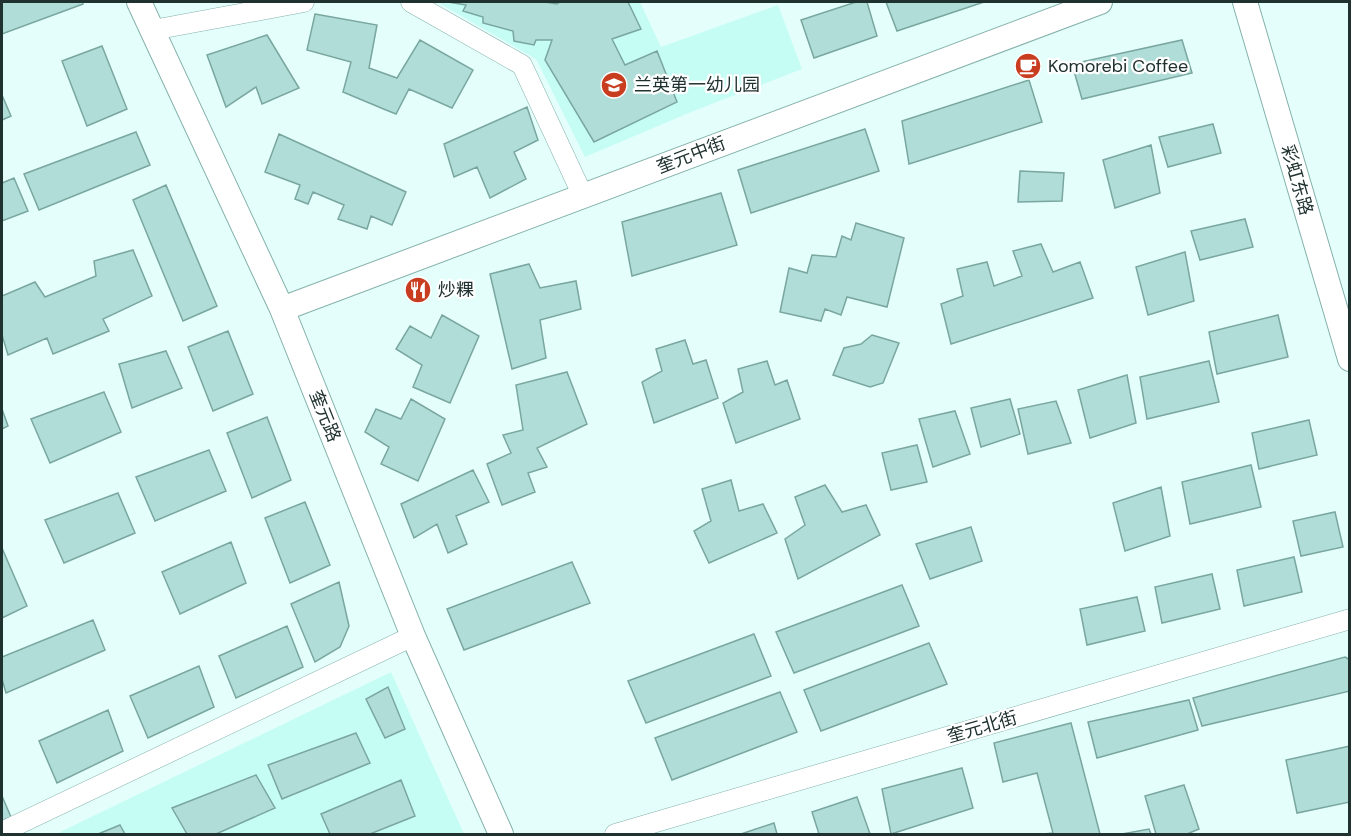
<svg xmlns="http://www.w3.org/2000/svg" width="1351" height="836" viewBox="0 0 1351 836" font-family="'DM Sans','Noto Sans SC',sans-serif">
<rect width="100%" height="100%" fill="#e4fffb"/>
<path fill="#c5fdf5" d="M437 2H640L661 47 778 5 802 69 691 112 585 157 536 59Z
M391 672 464 834H56Z"/>
<path fill="#b0ddd7" stroke="#7aa6a0" stroke-width="1.5" d="M2 2H82L83 4 2 34Z
M448 2H545L557 4 560 2H628L641 29 612 39 625 65 657 51 677 102 594 142 545 60 552 40H536L534 45 514 41 513 31 483 23V17L463 11 466 5Z
M856 2H867L877 36 814 58 801 20Z
M886 2H984L897 31Z
M315 14 377 25 369 68 397 78 420 40 473 70 452 108 409 89 396 114 386 110 343 92 351 62 307 50Z
M267 35 299 88 262 104 256 87 226 107 207 55Z
M1182 40 1192 73 1082 99 1072 64Z
M102 46 127 109 87 126 62 61Z
M1029 80 1042 122 909 164 902 121Z
M2 95 11 116 2 120Z
M527 107 538 140 514 152 526 179 490 198 477 167 454 177 444 144Z
M1213 124 1221 153 1168 167 1159 137Z
M865 129 879 171 751 213 738 170Z
M136 132 150 165 39 210 24 174Z
M279 134 406 192 392 225 371 216 367 229 338 219 344 205 313 192 308 204 295 199 300 185 265 172Z
M1151 145 1160 193 1115 208 1103 160Z
M1020 171 1064 173 1062 201 1018 202Z
M14 178 28 211 2 221V183Z
M166 185 217 306 183 321 133 200Z
M721 193 737 245 632 276 622 222Z
M1245 219 1253 247 1200 260 1191 231Z
M856 223 904 238 887 307 847 297 841 315 825 309 821 321 780 312 789 268 807 273 812 255 836 257 842 236 851 240Z
M1041 244 1053 272 1080 262 1093 298 951 344 941 304 963 296 957 269 987 262 994 286 1022 276 1013 251Z
M133 250 152 296 103 319 109 331 53 354 47 338 8 355 2 335V296L35 282 45 297 96 276 94 261Z
M1185 252 1194 301 1148 315 1136 267Z
M529 264 540 288 576 281 581 309 540 320 546 358 512 369 490 274Z
M442 315 479 336 450 403 413 387 422 365 396 349 410 326 431 338Z
M1278 315 1288 357 1217 374 1209 332Z
M228 331 253 394 213 411 188 347Z
M872 335 899 343 883 383 870 387 833 375 844 348 861 344Z
M685 340 693 364 706 360 718 398 654 423 642 382 662 371 656 349Z
M166 351 182 388 132 408 119 364Z
M767 361 775 385 787 380 800 419 736 443 723 403 743 392 738 369Z
M1209 361 1219 402 1147 419 1140 377Z
M567 372 587 424 537 448 547 467 528 473 535 492 502 505 487 464 511 453 503 435 523 430 516 385Z
M1127 375 1136 423 1090 438 1078 390Z
M104 392 121 432 50 463 31 419Z
M411 399 445 419 418 481 381 464 389 447 365 432 376 409 401 419Z
M1010 399 1020 434 981 447 971 408Z
M1056 401 1071 443 1028 454 1018 409Z
M2 409 8 426 2 429Z
M955 411 970 454 933 467 919 419Z
M267 417 291 480 252 498 227 433Z
M1309 420 1317 455 1259 469 1252 433Z
M917 445 927 482 891 490 882 453Z
M209 450 226 491 155 521 136 477Z
M1251 465 1261 507 1190 524 1182 482Z
M473 470 489 502 456 516 467 544 448 553 437 524 414 538 401 504Z
M731 480 739 511 763 504 777 533 709 563 694 531 711 521 702 489Z
M825 485 842 512 866 505 880 535 798 579 785 539 805 525 795 497Z
M1161 487 1170 536 1125 551 1113 503Z
M118 493 135 533 64 563 45 520Z
M305 502 330 565 290 583 265 518Z
M1335 512 1343 547 1301 556 1293 521Z
M971 527 982 561 930 579 916 544Z
M231 542 246 583 180 614 162 572Z
M2 548 27 606 2 618Z
M1294 557 1302 592 1244 606 1237 570Z
M572 562 590 603 464 650 447 609Z
M1212 574 1220 609 1162 623 1155 587Z
M339 582 349 626 340 647 315 662 291 604Z
M902 585 919 626 794 673 776 632Z
M1137 597 1145 631 1087 645 1080 609Z
M93 620 105 650 6 693 2 679V657Z
M287 626 303 667 236 698 219 656Z
M754 634 771 676 646 723 628 681Z
M929 643 947 684 821 731 804 690Z
M1345 657 1350 660V691L1202 726 1193 698Z
M199 666 214 707 148 738 130 696Z
M388 687 405 729 385 738 366 699Z
M780 692 797 732 672 780 655 738Z
M1189 700 1198 730 1097 758 1088 722Z
M108 710 123 751 57 783 39 741Z
M1071 723 1100 834H1044L1053 833 1037 773 1003 782 994 743Z
M356 733 370 763 282 799 268 765Z
M1350 746V802L1297 813 1286 760Z
M962 768 973 808 891 834 882 789Z
M256 775 275 808 216 834H187L172 808Z
M401 780 415 816 370 834H330L321 814Z
M1184 785 1199 829 1187 834H1156L1145 796Z
M2 796 11 817 2 821Z
M857 797 870 834H819L812 812Z
M774 823 777 834H741Z
M120 825 125 834H98Z
M1149 829 1151 834H1122Z"/>
<g fill="none" stroke-linecap="round" stroke-linejoin="round">
<defs>
<path id="minor" d="M411 2 522 65 583 196
M153 30 304 2
M2 832 413 636
M615 834 1350 619"/>
<path id="tertiary" d="M139 2 282 309 413 636 501 834
M1245 2 1350 359
M282 309 1100 2"/>
</defs>
<use href="#minor" stroke="#85b1ab" stroke-width="21"/>
<use href="#tertiary" stroke="#85b1ab" stroke-width="26"/>
<use href="#minor" stroke="#fff" stroke-width="20"/>
<use href="#tertiary" stroke="#fff" stroke-width="24"/>
</g>
<defs>
<symbol id="cafe-disc" viewBox="-11 -11 22 22"><circle r="9.5" fill="#c83d20" stroke="#fff"/><path d="M-5.5-4.5H6V0H3Q3 3.5 0 3.5H-2.5Q-5.5 3.5-5.5 0ZM3-3.2v2h1.7v-2ZM-6 4.5H4V6H-6Z" fill="#fff"/></symbol>
<symbol id="school-disc" viewBox="-11 -11 22 22"><circle r="9.5" fill="#c83d20" stroke="#fff"/><path d="M0-5L7-2L0 1L-7-2ZM-4 1L0 2.5L4 1V4Q0 6-4 4Z" fill="#fff"/></symbol>
<symbol id="restaurant-disc" viewBox="-11 -11 22 22"><circle r="9.5" fill="#c83d20" stroke="#fff"/><path d="M-5-6h1v4h1v-4h1v4h1v-4h1v5L-1.5 .5V6h-2V.5L-5-1ZM5-6V6H3V1.5H1.5Q1.5-4 5-6Z" fill="#fff"/></symbol>
</defs>
<g fill-rule="evenodd">
<use href="#cafe-disc" x="1013" y="51" width="30" height="30"/>
<use href="#school-disc" x="599" y="70" width="30" height="30"/>
<use href="#restaurant-disc" x="403" y="275" width="30" height="30"/>
</g>
<g text-anchor="middle" stroke-width="4.5" stroke-linejoin="round" paint-order="stroke">
<g font-size="18" fill="#203230" stroke="#fff" text-anchor="start">
<text x="1048" y="72">Komorebi Coffee</text>
<text x="634" y="91">兰英第一幼儿园</text>
<text x="438" y="296">炒粿</text>
</g>
<g font-size="18" fill="#203230" stroke="#fff">
<text transform="translate(691 155) rotate(-21)" y="6">奎元中街</text>
<text transform="translate(1297 180) rotate(74)" y="6">彩虹东路</text>
<text transform="translate(325 416) rotate(68)" y="6">奎元路</text>
<text transform="translate(982 727) rotate(-16)" y="6">奎元北街</text>
</g>
</g>
<rect width="1351" height="836" fill="none" stroke="#203230" stroke-width="6"/>
</svg>
